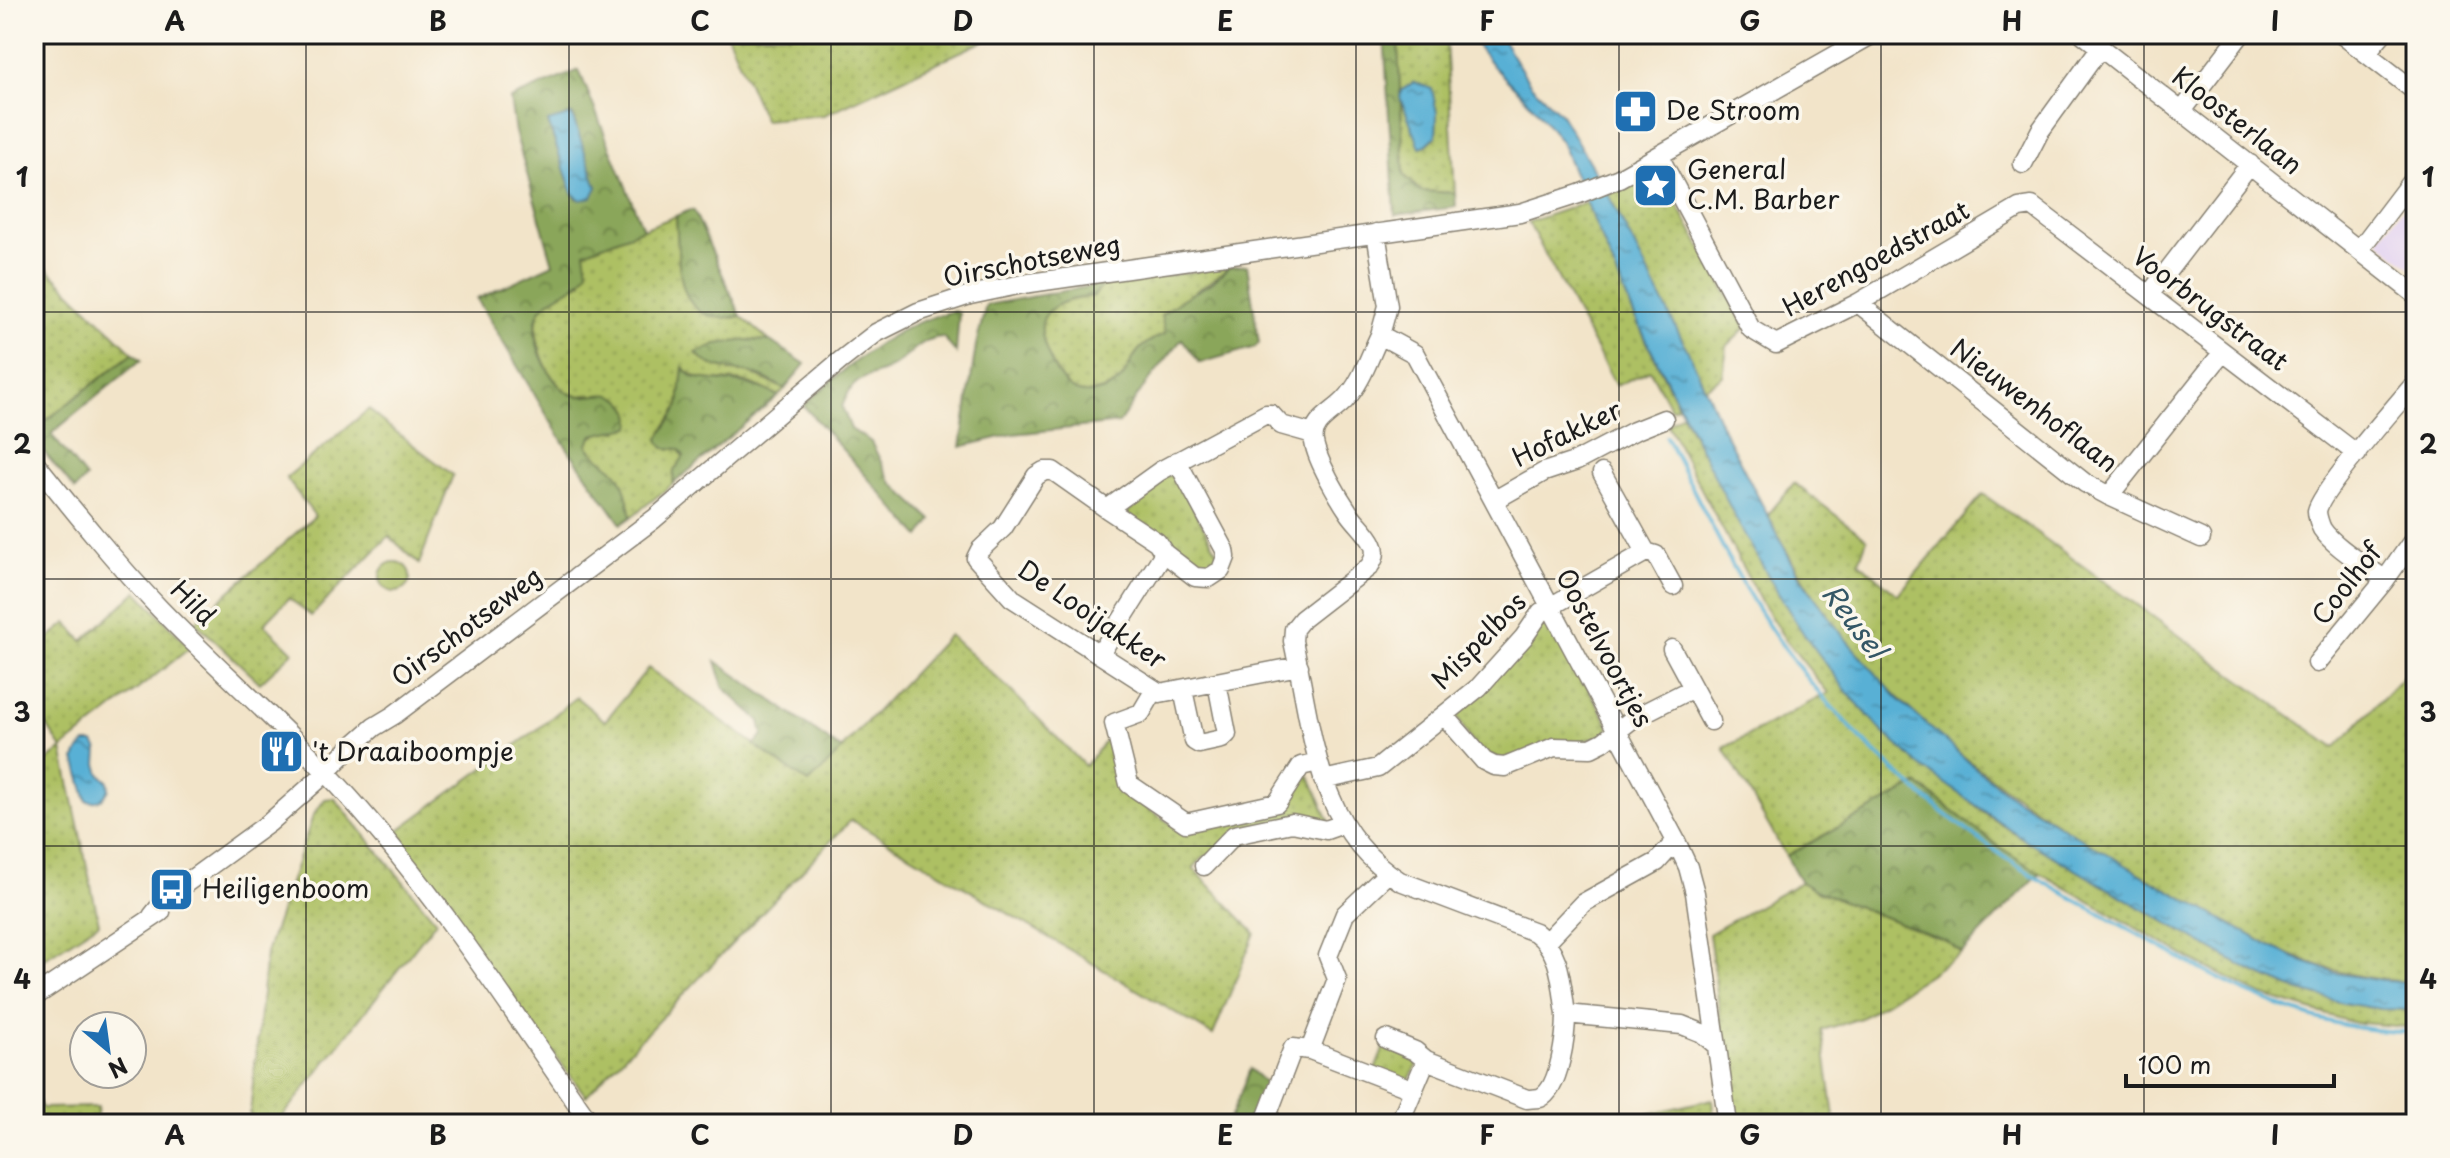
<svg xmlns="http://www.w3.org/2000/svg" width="2450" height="1158" viewBox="0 0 2450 1158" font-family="'Playpen Sans',sans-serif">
<defs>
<pattern id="green-dots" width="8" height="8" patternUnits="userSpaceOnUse" patternTransform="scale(2)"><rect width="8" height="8" fill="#adc064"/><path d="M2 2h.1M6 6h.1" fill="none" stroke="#94a456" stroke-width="1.8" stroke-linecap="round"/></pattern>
<pattern id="forest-crowns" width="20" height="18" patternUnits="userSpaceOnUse" patternTransform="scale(2)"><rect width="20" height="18" fill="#8aa65a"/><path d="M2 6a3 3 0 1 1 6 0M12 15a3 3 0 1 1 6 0" fill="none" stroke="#70864a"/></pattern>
<pattern id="water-ripples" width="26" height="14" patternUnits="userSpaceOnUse" patternTransform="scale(2)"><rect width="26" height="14" fill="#58b0d5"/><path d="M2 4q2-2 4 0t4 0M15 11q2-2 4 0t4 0" fill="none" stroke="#488eac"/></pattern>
</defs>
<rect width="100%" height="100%" fill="#fbf7ec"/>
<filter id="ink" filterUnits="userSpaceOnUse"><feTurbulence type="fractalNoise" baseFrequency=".0125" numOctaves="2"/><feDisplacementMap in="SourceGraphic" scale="16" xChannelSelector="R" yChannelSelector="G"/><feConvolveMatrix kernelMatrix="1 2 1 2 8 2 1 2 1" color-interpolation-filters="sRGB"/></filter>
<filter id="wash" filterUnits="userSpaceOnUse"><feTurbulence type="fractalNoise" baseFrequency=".006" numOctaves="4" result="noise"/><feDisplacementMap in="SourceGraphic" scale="32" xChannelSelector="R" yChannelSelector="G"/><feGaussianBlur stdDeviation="1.8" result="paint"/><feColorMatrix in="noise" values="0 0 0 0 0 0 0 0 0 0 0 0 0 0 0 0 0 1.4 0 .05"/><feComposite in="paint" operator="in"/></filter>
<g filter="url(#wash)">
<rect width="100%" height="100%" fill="#f2e4c9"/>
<path fill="#e3d3f2" d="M2416 193V272L2378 240Z"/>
<path fill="url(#green-dots)" stroke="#646e40" stroke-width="2" d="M727 34H999L824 115 764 120Z
M1402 34H1462L1446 40 1455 193 1420 191 1404 175 1401 100 1421 147 1427 145 1436 136 1437 113 1402 90 1400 97 1398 43Z
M1653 178 1661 181 1670 191 1746 328 1727 346 1723 376 1705 388 1608 194Z
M1588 202 1633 313 1678 406 1671 409 1650 370 1616 386 1528 222Z
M676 216 679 263 733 318 741 316 770 341 749 340 729 371 747 372 785 389 778 396C767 390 756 384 743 382 720 377 703 386 683 368L679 406 662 432 668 449H679L684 459 674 471 673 484 631 517C626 495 622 479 605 463 597 456 591 454 587 444 595 431 604 430 618 431L592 394C587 395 579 397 574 395 548 389 524 325 544 304 553 294 570 288 582 282L584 252Z
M34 256 133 353 34 430Z
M1229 267C1208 286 1183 297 1161 315L1166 333C1157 337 1147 341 1140 349 1123 366 1132 382 1099 391 1089 394 1078 394 1070 388 1055 377 1034 332 1044 316 1055 300 1078 299 1094 296L1103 284Z
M369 409 379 419 453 475 419 564 389 536 311 616 289 598 264 624 293 652 260 683 195 622 315 516 286 478Z
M1682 414 1779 595 1848 693 1883 732 1990 817 2028 842 2247 969 2290 988 2343 1003 2381 1009 2416 1010V1028L2351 1022 2261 995 2194 961 2014 858 1918 784 1786 856 1724 748 1828 693 1785 639 1761 602 1667 424Z
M1167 475 1176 477 1220 557 1205 574 1127 514 1135 498Z
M1794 483 1867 539 1859 562 1898 595 1983 494 2335 748 2416 664V982C2363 980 2318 969 2270 946 2067 834 1873 735 1768 515Z
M137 591 190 648 62 749 99 923 34 965V771L62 749 34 705V636L40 645 67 623 83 641Z
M1548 617 1609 725 1607 734 1509 762 1477 750 1454 712Z
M949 635 1008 688 1085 766 1107 738 1119 785 1124 793 1180 830 1279 809C1291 799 1296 785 1308 775L1311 779 1330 823 1286 820 1204 857 1193 868 1255 933 1213 1035 851 820 586 1096 389 837 538 729 576 697 605 721 648 668 809 783Z
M334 798 436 921 277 1124H249L266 953 313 816 325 799Z
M1801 882 1815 890 1946 941 1962 953 1861 1018 1822 1030 1835 1124H1735L1709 934Z
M1385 1045 1419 1063 1407 1083 1375 1070Z
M34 1093 42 1108 98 1107 95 1124H34Z
M1712 1099 1714 1124H1606Z"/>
<path fill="url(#forest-crowns)" stroke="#53613b" stroke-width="2" fill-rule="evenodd" d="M1384 34H1402L1398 43 1404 175 1420 191 1455 193 1456 207 1395 215Z
M579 70 643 229 585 252 588 271C572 299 528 294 536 339 539 356 555 390 573 395 592 401 609 385 625 404 632 412 633 418 631 427L593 435 587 444C593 457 606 461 616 472 626 484 628 502 631 517L621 524 563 442 477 299 553 264 515 132 510 99ZM572 115 597 187 578 199 573 194 548 123Z
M690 210 694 211 741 316C672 329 680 265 676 216Z
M1247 265 1259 343 1255 347 1200 363 1182 339 1143 388 1119 423 1013 434 961 447 976 345 986 305 1103 284 1094 296C1078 299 1055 300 1045 316 1034 332 1055 377 1070 388 1080 395 1094 394 1105 390 1131 378 1125 365 1140 349 1147 342 1156 338 1165 333L1161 315 1184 298 1212 283 1229 267Z
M953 311 959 313 956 353 943 337C918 338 909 358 889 369 877 375 864 375 854 385 848 391 845 399 842 407L851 429 871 442 891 482 932 520 920 537 803 405C850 365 890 326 953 311Z
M748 340 770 341 805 364 785 389C774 383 762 375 749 373 728 368 711 370 696 353L716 344Z
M133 353 141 360 51 434 86 478 75 490 34 440V430Z
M683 367 693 377C729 384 744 378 778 396L673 484 674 471 684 456 679 449 664 448 658 440 679 406Z
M716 661 842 750 809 783 754 745 763 735 760 721 724 688Z
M1918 784 1995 844 2040 873 1962 953 1946 941 1815 890 1801 882 1786 856Z
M1250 1069 1270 1087 1255 1124H1228Z"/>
<path fill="#adc064" stroke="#646e40" stroke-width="2" d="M380 577a15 15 0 1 1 30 0a15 15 0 1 1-30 0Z"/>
<path fill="url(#water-ripples)" stroke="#3a6678" stroke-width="2" d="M1468 34H1499L1531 85 1561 114 1608 194 1693 361 1723 429 1798 574 1843 636 1899 700 1979 771 2016 799 2149 879 2270 946 2304 962 2336 973 2382 981 2416 982V1010L2381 1009 2343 1003 2290 988 2247 969 2028 842 1923 768 1883 732 1848 693 1803 633 1779 595 1737 521 1633 313 1561 142 1534 107 1494 67Z
M1414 82 1432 89 1437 113 1436 136 1426 145 1420 147 1400 97 1402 90Z
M572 115 597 187 592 197 581 200 573 194 548 122Z
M86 743H94L98 750 97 764 100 774 108 781 109 789C104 799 99 803 87 801L75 759 79 750Z"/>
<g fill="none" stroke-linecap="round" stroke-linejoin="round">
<path stroke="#58b0d5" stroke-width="4" d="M1666 437C1702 504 1733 575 1777 638 1839 726 1919 800 2008 859 2053 890 2103 914 2150 941 2231 988 2319 1034 2416 1032"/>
</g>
</g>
<g filter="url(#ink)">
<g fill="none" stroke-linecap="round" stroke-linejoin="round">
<defs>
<path id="minor" d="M2083 34 2416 295
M2341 34 2416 92
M2366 53 2382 34
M2182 111 2241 34
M1659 156 1751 329 1776 344 1858 303 2019 208 2032 206 2357 454
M2023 164 2040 131 2100 48
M1376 233 1388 306 1380 335 1415 354 1676 841 1688 867 1695 893 1728 1124
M2359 250 2416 175
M2149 295 2250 164
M1858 303 2085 483 2109 496 2223 352
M1380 335C1369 357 1362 382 1345 400 1333 413 1310 422 1314 442 1317 461 1339 498 1350 514 1357 524 1368 533 1373 544 1377 552 1374 560 1369 567L1302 619 1294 629 1293 641C1313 730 1315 827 1400 881L1535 932C1562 952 1561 983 1566 1014L1682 1025 1702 1033 1717 1046
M34 461C74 511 115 562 160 609 222 673 290 731 349 797 440 898 513 1013 591 1124
M1602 473 1646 552 1656 555 1673 586
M2109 496 2201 538
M1495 500 1544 472 1577 461 1634 431 1664 419
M1107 509 1157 542 1164 553 1195 577 1209 578 1221 570 1226 557 1225 550 1177 461
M2385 580C2367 566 2334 547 2322 529 2320 525 2317 516 2317 511 2320 492 2399 402 2416 382
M1672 649 1711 721
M1100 654 1164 553
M2317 663 2385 580 2416 536
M1299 666 1160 693 1012 598 976 558 980 550 1003 528 1036 476 1044 471H1053L1107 509 1160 471 1266 414H1271L1281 425 1313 434
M1183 690 1194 741 1199 744 1222 739 1227 734 1217 683
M1154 691 1141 713 1114 723 1129 784 1186 823 1277 803 1301 766 1318 762
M1444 715 1484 761 1494 766 1505 767 1554 747 1591 748 1603 742 1634 718 1693 688
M1323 780 1378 768 1479 687 1524 637 1541 612 1646 552
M1204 866 1234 835 1292 823 1326 830 1343 824
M152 916 167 897 269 823 318 780 350 748 374 727 394 715 654 519 840 361 876 333 918 312 970 295 1023 284 1520 213 1579 194 1619 178 1873 34
M1547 941 1583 903 1657 862 1676 841
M34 997 161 912
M1386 1039 1415 1051 1426 1060 1527 1099C1529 1099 1539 1098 1540 1098 1560 1089 1566 1034 1566 1014
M1310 1050 1414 1090
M1264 1124 1293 1048 1310 1050 1337 979 1328 956 1345 914 1388 873
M1399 1124 1426 1060"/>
</defs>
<use href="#minor" stroke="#878072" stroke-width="21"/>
<use href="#minor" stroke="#fff" stroke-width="18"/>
</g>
</g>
<path fill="none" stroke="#1c1c1c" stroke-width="2" stroke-opacity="0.55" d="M306 34V1124M569 34V1124M831 34V1124M1094 34V1124M1356 34V1124M1619 34V1124M1881 34V1124M2144 34V1124M34 312H2416M34 579H2416M34 846H2416"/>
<defs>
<symbol id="pharmacy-square" viewBox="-11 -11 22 22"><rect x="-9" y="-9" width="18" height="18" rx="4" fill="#1f6fb2" stroke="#fbf7ec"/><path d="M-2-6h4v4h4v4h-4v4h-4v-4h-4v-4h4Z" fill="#fff"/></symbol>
<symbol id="sight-square" viewBox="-11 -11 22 22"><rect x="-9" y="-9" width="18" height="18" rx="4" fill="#1f6fb2" stroke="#fbf7ec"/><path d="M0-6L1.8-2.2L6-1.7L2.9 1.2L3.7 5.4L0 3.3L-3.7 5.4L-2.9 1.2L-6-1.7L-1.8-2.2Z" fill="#fff"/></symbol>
<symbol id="restaurant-square" viewBox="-11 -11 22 22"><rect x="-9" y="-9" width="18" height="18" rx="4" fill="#1f6fb2" stroke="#fbf7ec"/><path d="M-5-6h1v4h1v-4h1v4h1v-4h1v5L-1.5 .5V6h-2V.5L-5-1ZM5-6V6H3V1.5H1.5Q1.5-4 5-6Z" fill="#fff"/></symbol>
<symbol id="bus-square" viewBox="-11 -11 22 22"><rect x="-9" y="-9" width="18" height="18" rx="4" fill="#1f6fb2" stroke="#fbf7ec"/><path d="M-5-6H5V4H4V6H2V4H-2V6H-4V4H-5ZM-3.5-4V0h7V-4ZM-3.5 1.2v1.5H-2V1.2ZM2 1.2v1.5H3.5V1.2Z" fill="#fff"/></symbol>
</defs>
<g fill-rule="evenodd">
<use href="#pharmacy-square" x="1610" y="86" width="51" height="51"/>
<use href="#sight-square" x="1630" y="160" width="51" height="51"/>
<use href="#restaurant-square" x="256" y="726" width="51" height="51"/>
<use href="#bus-square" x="146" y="864" width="51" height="51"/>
</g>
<g text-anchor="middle" stroke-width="7" stroke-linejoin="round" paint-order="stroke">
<g font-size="26" fill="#1c1c1c" stroke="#fbf7ec" text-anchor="start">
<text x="1666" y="120">De Stroom</text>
<text x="1687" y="179">General<tspan x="1687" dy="30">C.M. Barber</tspan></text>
<text x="312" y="761">'t Draaiboompje</text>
<text x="202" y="898">Heiligenboom</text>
</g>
<g font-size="26" fill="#1c1c1c" stroke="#fbf7ec">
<text transform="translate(2237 121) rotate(38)" y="9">Kloosterlaan</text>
<text transform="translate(1876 259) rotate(-29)" y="9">Herengoedstraat</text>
<text transform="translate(1032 261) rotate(-11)" y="9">Oirschotseweg</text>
<text transform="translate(2210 309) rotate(37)" y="9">Voorbrugstraat</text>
<text transform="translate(2034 406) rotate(37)" y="9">Nieuwenhoflaan</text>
<text transform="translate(1567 434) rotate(-26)" y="9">Hofakker</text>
<text transform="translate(2347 584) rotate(-52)" y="9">Coolhof</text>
<text transform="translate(193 603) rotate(45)" y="9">Hild</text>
<text transform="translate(1092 615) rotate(34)" y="9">De Looijakker</text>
<text transform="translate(467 627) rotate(-37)" y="9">Oirschotseweg</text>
<text transform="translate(1479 641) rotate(-46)" y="9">Mispelbos</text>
<text transform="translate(1604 648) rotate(62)" y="9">Oostelvoortjes</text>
</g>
<g font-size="28" font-style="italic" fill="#345766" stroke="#fbf7ec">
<text transform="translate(1854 621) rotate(53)" y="10">Reusel</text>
</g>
</g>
<rect width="2450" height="1158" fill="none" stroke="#fbf7ec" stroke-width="88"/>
<g transform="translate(108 1050) rotate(151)"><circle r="38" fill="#fbf7ec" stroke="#a29f99" stroke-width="2"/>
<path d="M0-6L14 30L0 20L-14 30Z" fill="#1f6fb2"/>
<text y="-12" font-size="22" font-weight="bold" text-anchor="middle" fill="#1c1c1c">N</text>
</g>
<path d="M2126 1074v12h208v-12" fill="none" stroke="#1c1c1c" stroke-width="4"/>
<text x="2138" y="1074" font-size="24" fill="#1c1c1c" stroke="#fbf7ec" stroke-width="6" paint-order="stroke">100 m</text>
<rect x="44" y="44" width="2362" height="1070" fill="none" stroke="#1c1c1c" stroke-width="3"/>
<g font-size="26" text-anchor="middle" font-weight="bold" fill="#1c1c1c">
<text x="175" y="31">A</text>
<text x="438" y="31">B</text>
<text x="700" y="31">C</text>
<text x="963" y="31">D</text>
<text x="1225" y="31">E</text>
<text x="1487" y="31">F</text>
<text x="1750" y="31">G</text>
<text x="2012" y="31">H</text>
<text x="2275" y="31">I</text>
<text x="22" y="187">1</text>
<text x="2428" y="187">1</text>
<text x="22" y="454">2</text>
<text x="2428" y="454">2</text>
<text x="22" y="722">3</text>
<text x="2428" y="722">3</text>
<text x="22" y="989">4</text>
<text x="2428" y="989">4</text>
<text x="175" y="1145">A</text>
<text x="438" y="1145">B</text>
<text x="700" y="1145">C</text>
<text x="963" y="1145">D</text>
<text x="1225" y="1145">E</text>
<text x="1487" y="1145">F</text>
<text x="1750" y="1145">G</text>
<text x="2012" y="1145">H</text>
<text x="2275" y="1145">I</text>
</g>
</svg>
